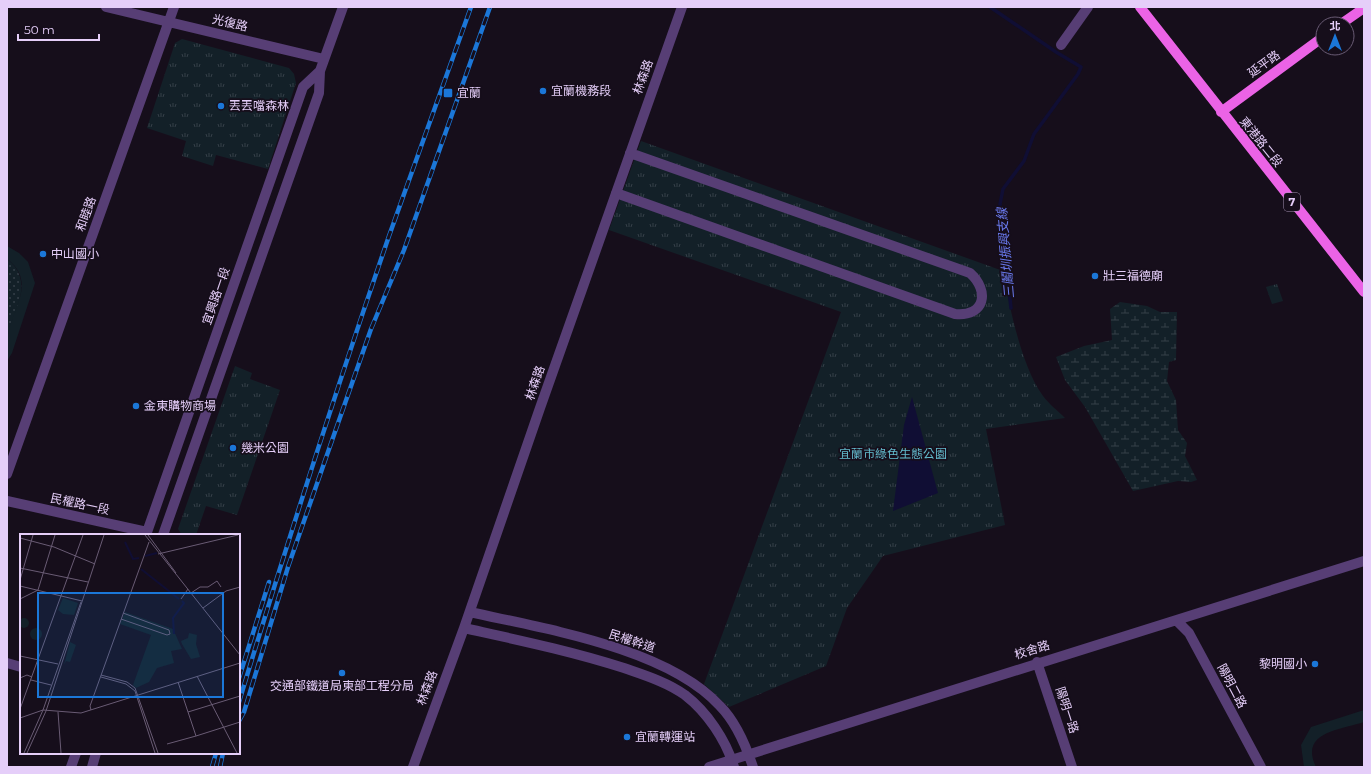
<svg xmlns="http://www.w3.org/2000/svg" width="1371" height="774" viewBox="0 0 1371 774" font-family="Montserrat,'Noto Sans TC',sans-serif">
<defs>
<pattern id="grass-dots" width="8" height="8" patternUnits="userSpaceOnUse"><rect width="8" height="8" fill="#132028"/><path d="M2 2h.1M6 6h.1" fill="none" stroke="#353f48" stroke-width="1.8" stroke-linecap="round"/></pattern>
<pattern id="wetland-marsh" width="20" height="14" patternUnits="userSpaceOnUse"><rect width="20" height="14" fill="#132028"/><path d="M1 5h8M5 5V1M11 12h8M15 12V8" fill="none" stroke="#353f48"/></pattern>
<pattern id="park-tufts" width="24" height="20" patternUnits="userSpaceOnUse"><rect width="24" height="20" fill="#132028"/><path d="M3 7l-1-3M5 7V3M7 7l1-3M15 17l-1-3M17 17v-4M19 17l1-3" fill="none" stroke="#353f48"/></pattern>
</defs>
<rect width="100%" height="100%" fill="#160e1b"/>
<path fill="url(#grass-dots)" d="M7 259C35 280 15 311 7 338Z"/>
<path fill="url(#wetland-marsh)" d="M1120 302 1147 306 1160 312H1177L1176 360 1169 362 1167 381 1176 400 1178 430 1187 443 1185 456 1197 480 1191 482 1178 481 1133 491 1085 407 1065 380 1056 357 1084 346 1112 340 1110 309Z"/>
<path fill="url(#park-tufts)" d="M182 39 289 68 294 74 296 83 268 169 216 155 213 166 182 156 186 141 147 128 175 43Z
M641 141 1003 271C1010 309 1021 365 1043 396 1049 404 1058 411 1065 418L986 429 1005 525 883 556 847 608 826 666 729 707 704 684 841 312 609 230Z
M1277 284 1283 301 1272 304 1266 287Z
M235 366 252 373 250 379 280 390 237 515 206 506 196 535H182L178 529Z"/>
<path fill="#132028" d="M7 246 19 253 28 262 35 283 12 353 7 361C7 354 6 346 7 339 11 310 38 282 7 259Z
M1364 710V722C1340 730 1299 732 1316 767H1304L1301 745 1311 727Z"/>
<path fill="#100e34" d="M912 397 938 493 893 511 904 425Z"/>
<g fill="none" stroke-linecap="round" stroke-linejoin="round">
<path stroke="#100e34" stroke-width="3.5" d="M990 7 1056 52 1081 67 1078 74 1034 134 1024 161 1003 189 1000 204 1011 308"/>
<path stroke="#573e75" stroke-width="10" d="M106 7 324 59
M1061 45 1088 7
M616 193 955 314C985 317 990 291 970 273L630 153
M7 474 174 7
M7 501 147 532
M146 535 303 87 320 71
M163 535 319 93 320 71 343 7
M470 612C545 629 667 648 720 706 736 722 746 746 753 767
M1177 621 1189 633 1261 767
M464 628C518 640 571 651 624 668 644 675 667 682 685 695 707 712 726 740 734 767
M1037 662 1072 767
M7 663 21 667
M71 767 76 753
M92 767 96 753
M413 767 464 628 540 408 682 7
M709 767 1364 561"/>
<path stroke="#eb63e6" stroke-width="10" d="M1140 7 1364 292
M1341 24 1364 8
M1221 112 1323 37"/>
<defs>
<path id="rail" d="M239 678 269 582
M239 702C286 546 336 390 389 236 416 160 444 83 471 7
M239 721 244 712 288 567 336 429 371 329 404 250 490 7
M212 767 216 753
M220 767 223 753"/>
</defs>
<use href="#rail" stroke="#1b77d8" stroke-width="4.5"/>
<use href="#rail" stroke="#160e1b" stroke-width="3" stroke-dasharray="9" stroke-linecap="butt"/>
</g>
<g fill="#1b77d8" stroke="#160e1b" stroke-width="1.5">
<circle cx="543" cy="91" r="4"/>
<rect x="443" y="88" width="10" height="10" rx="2"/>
<circle cx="221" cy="106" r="4"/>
<circle cx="43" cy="254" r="4"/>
<circle cx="1095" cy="276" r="4"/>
<circle cx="136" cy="406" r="4"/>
<circle cx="233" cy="448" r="4"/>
<circle cx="1315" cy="664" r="4"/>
<circle cx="342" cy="673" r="4"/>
<circle cx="627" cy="737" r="4"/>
</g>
<g text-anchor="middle" stroke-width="3.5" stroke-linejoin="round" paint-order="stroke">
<rect fill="#160e1b" stroke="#a794b6" stroke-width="1" x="1284" y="193" width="16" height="18" rx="3"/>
<g font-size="11" font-weight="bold" fill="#e5cef9">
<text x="1292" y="206">7</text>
</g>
<g font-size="12" fill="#e5cef9" stroke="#160e1b">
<text transform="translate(230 23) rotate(13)" y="4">光復路</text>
<text transform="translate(1264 64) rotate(-36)" y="4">延平路</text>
<text transform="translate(643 77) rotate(-70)" y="4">林森路</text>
<text transform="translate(1261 142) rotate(51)" y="4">東港路二段</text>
<text transform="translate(86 214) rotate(-70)" y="4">和睦路</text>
<text transform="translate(216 296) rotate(-71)" y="4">宜興路一段</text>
<text transform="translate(535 383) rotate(-71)" y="4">林森路</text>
<text transform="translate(80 504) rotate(12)" y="4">民權路一段</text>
<text transform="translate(632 641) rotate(18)" y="4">民權幹道</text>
<text transform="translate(1032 650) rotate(-17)" y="4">校舍路</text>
<text transform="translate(1232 686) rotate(62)" y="4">陽明二路</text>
<text transform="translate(427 688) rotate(-69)" y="4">林森路</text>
<text transform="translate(1067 710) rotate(72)" y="4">陽明一路</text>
</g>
<g font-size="12" fill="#e5cef9" stroke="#160e1b" text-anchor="start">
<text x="551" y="95">宜蘭機務段</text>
<text x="457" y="97">宜蘭</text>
<text x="229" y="110">丟丟噹森林</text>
<text x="51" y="258">中山國小</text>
<text x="1103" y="280">壯三福德廟</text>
<text x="144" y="410">金東購物商場</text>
<text x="241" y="452">幾米公園</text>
<text x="1307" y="668" text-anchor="end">黎明國小</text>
<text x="342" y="690" text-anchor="middle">交通部鐵道局東部工程分局</text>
<text x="635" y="741">宜蘭轉運站</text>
</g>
<g font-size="12" fill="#64bdcf" stroke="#160e1b">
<text x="893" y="458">宜蘭市綠色生態公園</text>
</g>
<g font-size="13" font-style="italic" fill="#6979ec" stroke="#160e1b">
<text transform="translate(1005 253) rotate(-95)" y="5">三鬮圳振興支線</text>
</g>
</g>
<g transform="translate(20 534)">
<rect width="220" height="220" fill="#160e1b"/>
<path d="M10 100a6 6 0 1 1 12 0a6 6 0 1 1-12 0Z" fill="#132028"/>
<path d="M169 99 177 101 176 110 180 123 171 125 162 110 161 107 168 104Z" fill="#132028"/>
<path d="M43 64 58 69 54 81 43 80 38 76ZM105 78 153 95 162 115 151 117 154 129 137 134 129 148 116 154 113 151 131 101 100 90ZM50 108 56 111 50 128 46 127 44 131Z" fill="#132028"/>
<path d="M-1 89a5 5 0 1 1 10 0a5 5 0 1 1-10 0Z" fill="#132028"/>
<path fill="none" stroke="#100e34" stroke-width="2" d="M105 8 113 25 119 24M125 22 137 19M121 35 159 65M154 100 153 84 164 69 162 67"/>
<path fill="none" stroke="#695b74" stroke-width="1" d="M125 1 220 121M128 1 156 39M0 4 34 13 75 30M138 20 218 1M0 34 68 48M0 46 13 1M0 52 62 67M171 59 180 53H188L197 47 201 53M0 65 18 56 35 1M161 65 168 55M183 74 206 57 220 53M101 85 147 101 150 100 149 96 103 79M0 122 38 130M81 141 107 148 115 154 138 219M177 142 217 219M81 143 106 150 115 157 135 219M0 144 7 141 12 143M11 146 31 151M0 175 63 1M71 176 70 172 129 8M38 178 41 219M168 178 220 162M0 184 23 176 61 179 220 129M176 202 220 188M147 210 176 202 158 148M4 219 23 176 61 68M7 219 26 177 84 1"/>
<path fill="#1b77d8" fill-opacity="0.15" stroke="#1b77d8" stroke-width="2" d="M18 59H203V163H18Z"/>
<rect width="220" height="220" fill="none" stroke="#e5cef9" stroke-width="2"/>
</g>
<rect width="1371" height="774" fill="none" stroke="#e5cef9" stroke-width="16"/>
<g transform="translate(1335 36)"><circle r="19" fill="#160e1b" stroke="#695b74"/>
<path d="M0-3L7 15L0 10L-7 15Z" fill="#1b77d8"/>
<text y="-6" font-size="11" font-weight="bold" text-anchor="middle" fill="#e5cef9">北</text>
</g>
<path d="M18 34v6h81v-6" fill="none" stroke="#e5cef9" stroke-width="2"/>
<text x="24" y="34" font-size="12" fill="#e5cef9" stroke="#160e1b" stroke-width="3" paint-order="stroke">50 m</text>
</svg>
